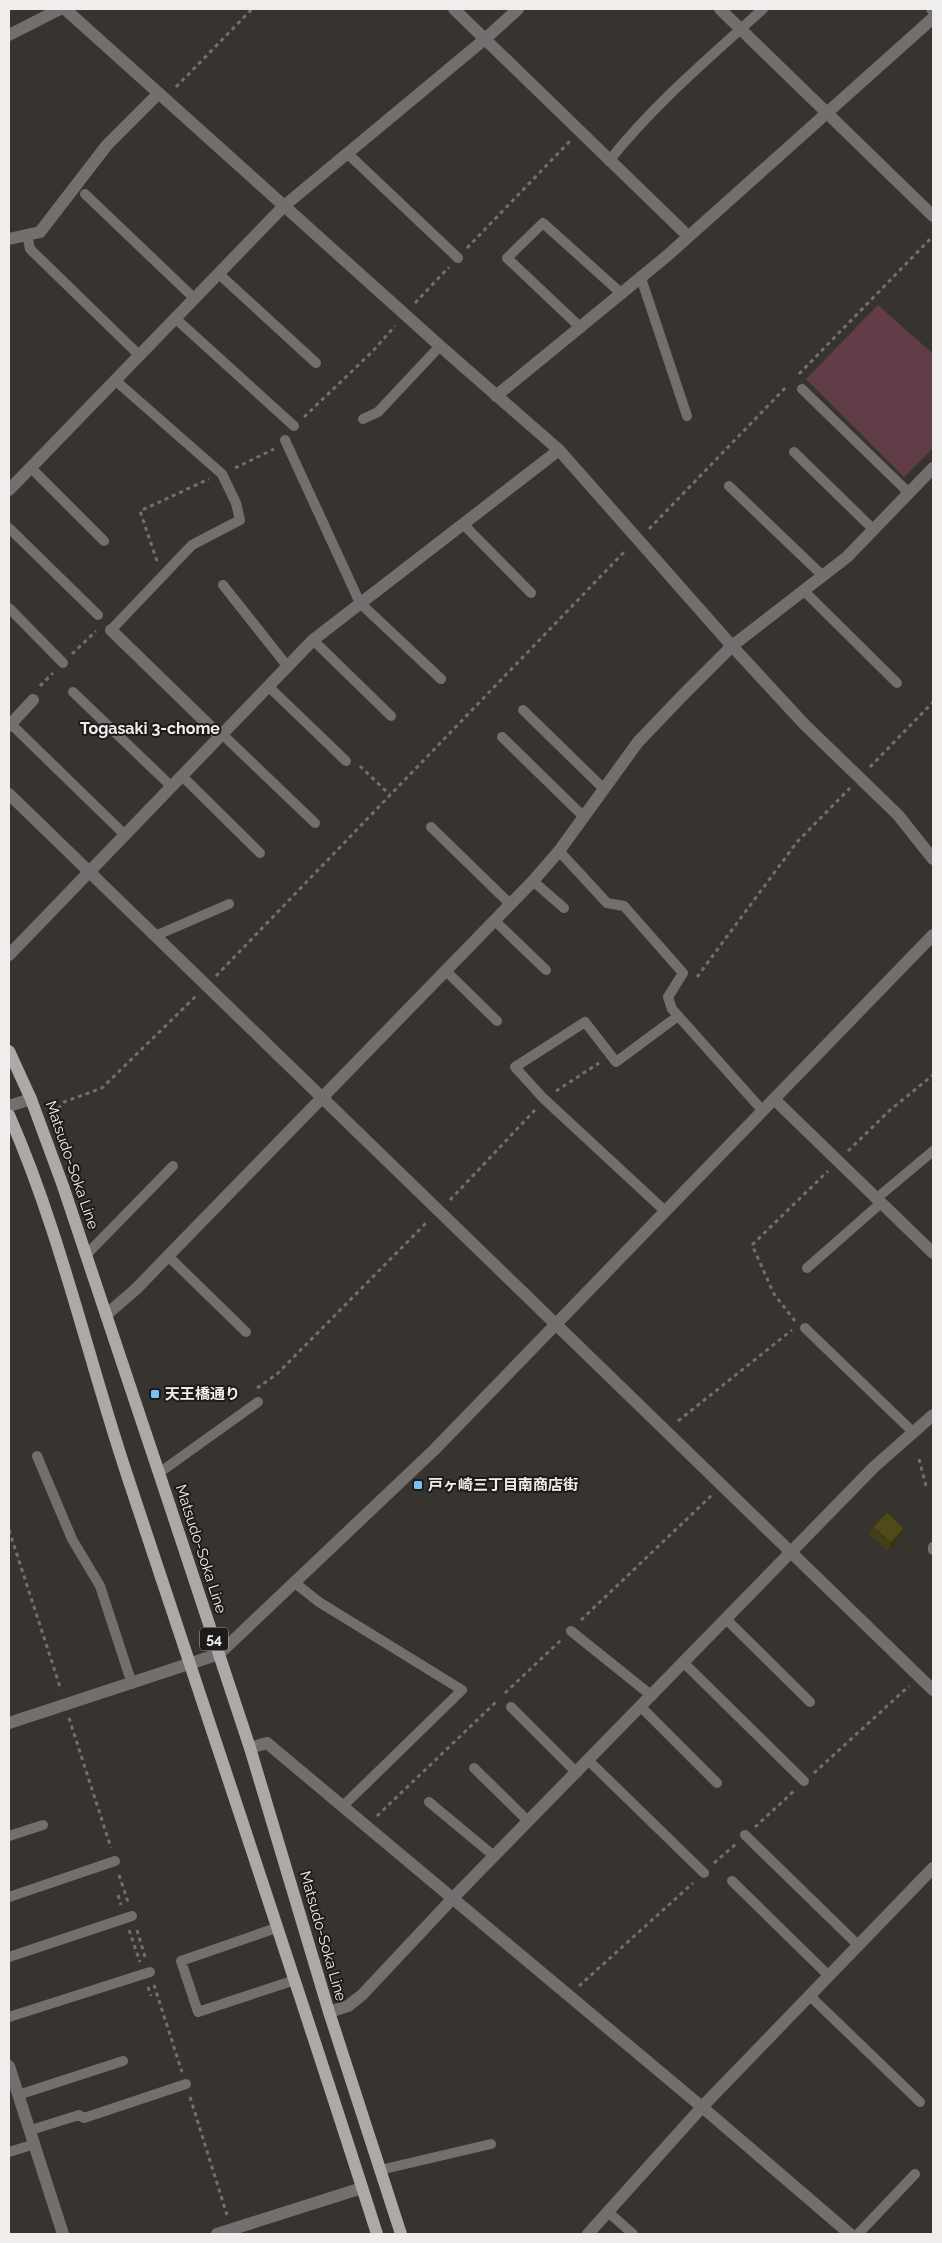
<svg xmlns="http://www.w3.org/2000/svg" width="942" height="2243" viewBox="0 0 942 2243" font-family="Raleway,'Noto Sans JP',sans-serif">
<rect width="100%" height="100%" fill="#373430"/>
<path fill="#623d48" d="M878 305 933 354V448L904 477 806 379Z"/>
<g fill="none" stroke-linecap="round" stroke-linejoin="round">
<path stroke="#72706c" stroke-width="3" stroke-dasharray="4 4" stroke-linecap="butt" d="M176 87 252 9
M467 248 570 141
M415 303 449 267
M799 374 933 236
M304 417 373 351 395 326
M235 468 274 449
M649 529 787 386
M157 561 140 511 209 479
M72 654 96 631
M40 686 53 673
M360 766 390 795
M870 767 933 702
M216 976 626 550
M697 977 797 842 850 788
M556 1091 599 1063
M53 1115 64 1102 102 1088 196 996
M848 1151 890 1110 933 1075
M450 1200 535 1110
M795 1321 774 1294 752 1245 828 1171
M257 1388 277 1374 428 1221
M678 1421 792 1330
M919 1459 926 1486
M9 1530 61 1690
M581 1620 712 1495
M505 1693 561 1640
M69 1718 111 1848
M814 1773 909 1686
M377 1816 497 1701
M755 1827 795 1790
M714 1863 736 1844
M119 1875 128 1902
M118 1895 121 1905
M129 1930 140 1962
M137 1930 146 1960
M154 1985 182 2072
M579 1986 693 1883
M148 1987 151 1996
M190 2097 227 2215"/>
<path stroke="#726f6e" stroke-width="10" d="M347 153 458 258
M609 161C653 105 710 57 763 9
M85 194 195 299
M27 235 30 249 140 356
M219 274 316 363
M641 278 687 416
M176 319 294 426
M581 328 507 258 543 223 622 294
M802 389 909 493
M363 419 378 412 440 346
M285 440 360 603 441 679
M794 452 874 530
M31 468 104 541
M729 486 823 576
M463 524 531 593
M9 528 98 615
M223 585 288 667
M804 591 897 683
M9 608 63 663
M111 630 192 545 240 520 236 503 222 474 116 381
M313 640 391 716
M269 687 346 761
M73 692 172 787
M523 710 604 789
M11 724 125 835
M222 734 315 823
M502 737 584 817
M182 776 260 853
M431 827 510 904
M559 851 607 903 624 906 683 973 668 997 672 1009 762 1110
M533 881 564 908
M494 920 546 970
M155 936 229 904
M445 970 497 1021
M877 1198 933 1151
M665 1211 542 1097 515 1067 585 1022 616 1062 678 1016
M86 1255 173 1166
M168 1256 246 1332
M807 1268 881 1203
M805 1328 913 1432
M37 1456 72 1539 100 1586 132 1684
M159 1473 258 1402
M933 1547V1550
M295 1583 319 1602 462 1690 343 1806
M726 1619 810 1702
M571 1631 652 1696
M684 1663 804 1781
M511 1707 577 1773
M641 1707 717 1783
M589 1761 704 1873
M474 1768 528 1821
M429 1802 494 1856
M745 1835 859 1946
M9 1836 43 1825
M732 1881 829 1976
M9 1897 115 1861
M276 1928 181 1961 198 2012 295 1980
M9 1957 132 1916
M809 1995 920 2102
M9 2017 150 1972
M18 2095 123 2061
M31 2130 79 2115 84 2118 186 2084
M9 2152 35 2144
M380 2170 491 2144
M608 2212 633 2234
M858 2234 915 2174"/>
<path stroke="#726f6e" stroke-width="12" d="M65 9 440 346 559 450 732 646 804 724 898 815 933 859
M454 9 688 236
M9 35 60 9
M485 39 518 9
M9 239 40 232 107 145 159 93
M496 396 668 255 933 18
M111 630 220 736
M9 726 33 700
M9 794 933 1690
M774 1099 933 1253
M9 1106 31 1099
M250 1748 267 1743 702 2107 850 2234
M9 2066 63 2234
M217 2234 362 2188"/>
<path stroke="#726f6e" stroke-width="12" d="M720 9 933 216
M932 9 933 10
M9 490 284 206 485 39
M9 955 313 640 559 450
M106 1315 136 1289 168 1256 533 881 559 851 638 742 683 695 732 646 847 557 933 468
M9 1723 219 1654 434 1450 933 935
M329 2012 348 2006 362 1995 453 1898 874 1467 933 1415
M588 2234 702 2107 933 1868"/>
<path stroke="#aea9a8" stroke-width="12" d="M9 1051 31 1099 63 1186 159 1473 250 1748 329 2012 401 2234
M9 1115C60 1231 87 1355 127 1475 211 1728 296 1980 377 2234"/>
</g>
<path fill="#434017" d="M933 1445V1454L931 1452Z
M873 1527 904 1528 901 1536 888 1551 870 1535Z"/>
<path fill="#373413" d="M904 1528 901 1536 888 1551 891 1543Z"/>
<path fill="#4e4a1b" stroke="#373413" d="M887 1512 904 1528 891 1543 873 1527Z"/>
<g fill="#78bff8" stroke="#1d1b1a" stroke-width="2">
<rect x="150" y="1389" width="10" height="10" rx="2.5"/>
<rect x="413" y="1480" width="10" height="10" rx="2.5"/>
</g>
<g text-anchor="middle" stroke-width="4" stroke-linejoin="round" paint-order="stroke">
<rect fill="#1d1b1a" stroke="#b1afad" stroke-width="1" x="200" y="1627.5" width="28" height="23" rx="4"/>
<g font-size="14" font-weight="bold" fill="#f0eeec">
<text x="214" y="1644">54</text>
</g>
<g font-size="15" fill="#f0eeec" stroke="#1d1b1a">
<text transform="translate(72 1165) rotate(71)" y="5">Matsudo-Soka Line</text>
<text transform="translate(201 1549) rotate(72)" y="5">Matsudo-Soka Line</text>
<text transform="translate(323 1936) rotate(74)" y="5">Matsudo-Soka Line</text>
</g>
<g font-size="15" font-weight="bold" fill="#f0eeec" stroke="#1d1b1a" text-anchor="start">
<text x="165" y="1399">天王橋通り</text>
<text x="428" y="1490">戸ヶ崎三丁目南商店街</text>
</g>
<g font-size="16" font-weight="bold" fill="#f0eeec" stroke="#1d1b1a">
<text x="150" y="734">Togasaki 3-chome</text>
</g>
</g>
<rect width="942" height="2243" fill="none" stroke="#f0eeec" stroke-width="20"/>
</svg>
